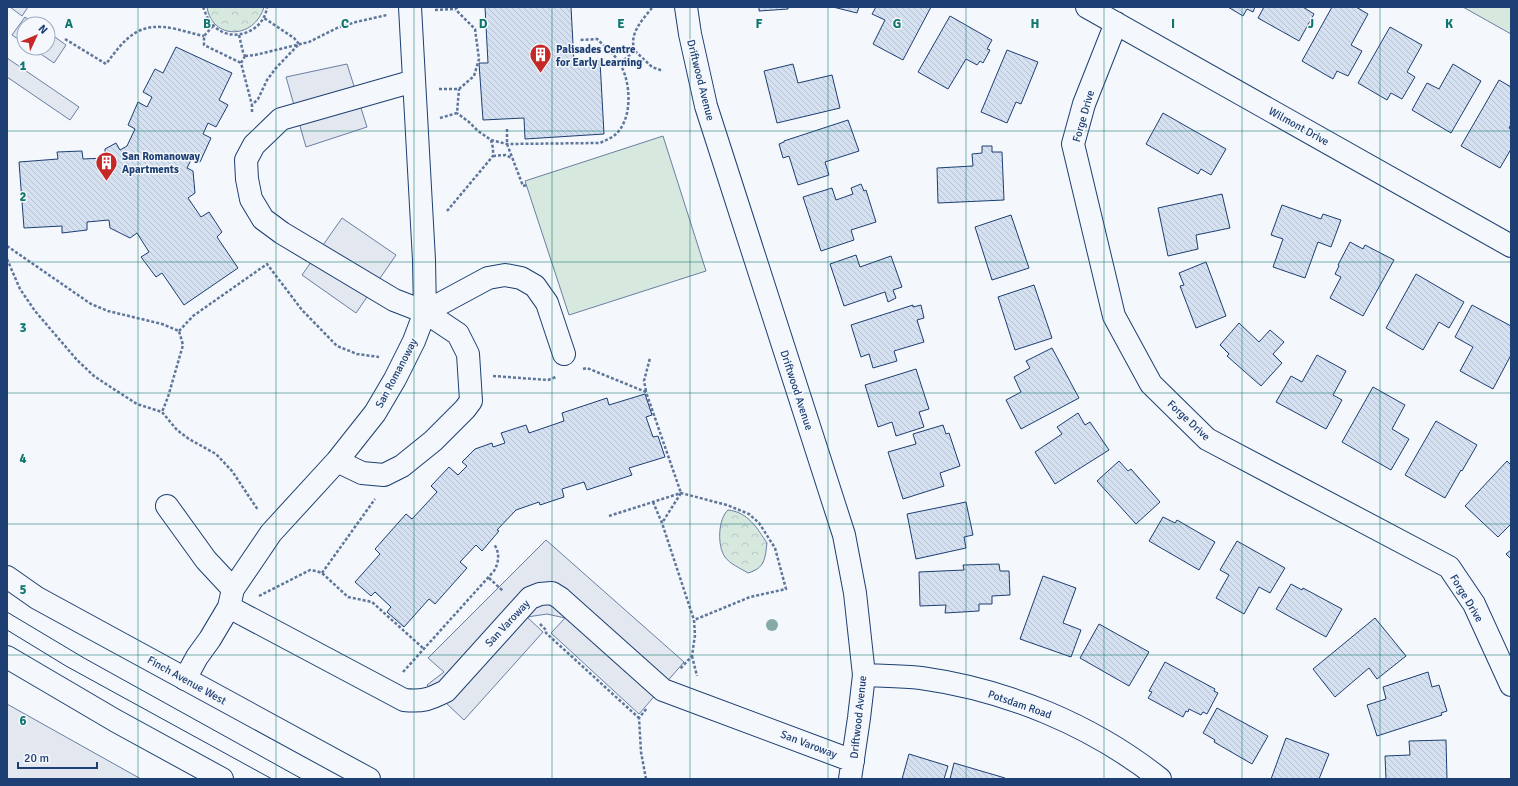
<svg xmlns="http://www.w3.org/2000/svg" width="1518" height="786" viewBox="0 0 1518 786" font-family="Signika,sans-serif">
<defs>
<pattern id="forest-crowns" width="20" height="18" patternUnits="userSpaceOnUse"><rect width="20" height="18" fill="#d7e8df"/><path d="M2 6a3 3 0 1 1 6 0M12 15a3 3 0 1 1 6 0" fill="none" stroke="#b8c8c3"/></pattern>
<pattern id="building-back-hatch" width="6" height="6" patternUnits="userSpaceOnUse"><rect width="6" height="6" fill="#d5e0f0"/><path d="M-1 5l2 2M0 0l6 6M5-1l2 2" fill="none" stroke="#b6c1d1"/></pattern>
</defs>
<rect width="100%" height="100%" fill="#f4f7fb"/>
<path fill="#d7e8df" stroke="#687fa3" d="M1463 7H1511V34Z
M663 136 706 271 569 315 525 181Z"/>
<path fill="url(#forest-crowns)" stroke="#687fa3" d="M207 7H264C254 40 212 40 207 7Z
M728 510C748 512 757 528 767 543 765 559 765 568 748 573 740 568 730 564 725 557 717 546 718 519 728 510Z"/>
<path fill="#e3e8f0" stroke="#687fa3" d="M10 7H28L22 16Z
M25 17 35 24H24V43L12 35Z
M48 32 66 45 54 63 32 48H48Z
M7 58 79 107 70 120 7 77Z
M347 64 367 127 306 147 286 77Z
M342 218 396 255 356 313 302 275Z
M546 540 684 662 639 714 551 633 565 618 547 614 527 617 543 632 464 720 427 685 444 672 428 658Z
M7 704 141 779H7Z"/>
<path fill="url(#building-back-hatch)" stroke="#1d3f73" d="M485 7H571L574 63 600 61 604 134 525 139 524 118 483 120 479 63H488Z
M759 7H788V9L759 11Z
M833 7H859L857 13Z
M876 7H931L903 60 873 44 885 20 872 14Z
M1228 7H1255L1253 12 1247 9 1243 16Z
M1264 7H1303L1314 14 1299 41 1258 18Z
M1332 7H1356L1368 14 1351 45 1362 51 1348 76 1337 71 1333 79 1302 61Z
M950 16 992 40 987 49 990 50 983 63 980 61 977 65 966 59 948 89 918 72Z
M1390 27 1422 45 1407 72 1415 77 1402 99 1391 93 1387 100 1358 83Z
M176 47 232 73 219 100 228 105 216 127 208 123 203 134 211 138 200 162 192 158 187 168 193 171 195 193 188 198 201 217 209 212 222 232 217 237 238 268 184 305 162 273 156 277 141 257 149 252 137 233 130 238 110 228 109 220 87 222V230L62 233V226L24 228 19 162 58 159 57 152 82 151 83 159 105 158V149L116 143 120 150 127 146 135 129 128 125 138 102 147 107 152 97 143 92 155 69 163 73Z
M1007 50 1038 62 1021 104 1016 102 1007 123 981 112Z
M793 64 798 83 832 75 840 108 777 123 764 71Z
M1453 64 1481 81 1451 133 1412 110 1427 83 1439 89Z
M1499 80 1511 87V124L1509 128 1511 129V149L1500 168 1461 146Z
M1163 113 1226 149 1211 175 1201 169 1198 174 1146 144Z
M848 120 859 151 825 162 829 175 798 185 789 156 783 158 779 144 784 142V141Z
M982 146H992V152H1002L1004 200 938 203 937 168 973 166 972 154 982 153Z
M861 184 864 191 866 190 876 222 851 230 854 240 821 251 803 197 832 188 836 200 853 194 851 188Z
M1222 194 1230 228 1196 235 1198 249 1168 256 1158 208Z
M1282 205 1321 219 1323 214 1341 220 1331 247 1318 242 1305 278 1273 267 1283 239 1271 235Z
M1011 215 1029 268 992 280 975 227Z
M1350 242 1363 249 1365 245 1394 260 1363 316 1330 298 1341 277 1335 274 1339 266 1338 265Z
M856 255 860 267 891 256 902 287 893 290 896 298 888 302 885 292 844 306 830 264Z
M1206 262 1226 316 1196 328 1180 286 1184 285 1179 273Z
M1416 274 1464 302 1449 328 1439 322 1423 350 1386 328Z
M1034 285 1052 338 1015 350 998 297Z
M913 305V307L921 305 924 318 917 320 924 342 894 351 897 361 873 368 869 354 861 357 851 325Z
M1472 305 1511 326V355L1493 389 1460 371 1473 347 1455 337Z
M1239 323 1259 342 1270 330 1284 342 1273 354 1282 363 1261 386 1227 356 1229 354 1220 345Z
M1052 348 1079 398 1021 429 1006 400 1021 392 1014 377 1030 368 1026 361Z
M1317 355 1346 371 1333 395 1342 400 1326 429 1276 402 1291 376 1302 382Z
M916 369 929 409 919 412 924 427 896 436 892 422 878 427 865 385Z
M1373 387 1405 405 1392 429 1409 439 1391 470 1342 442Z
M645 394 652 415 646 417 653 437 658 436 665 457 629 468 632 475 587 490 584 482 562 489 564 497 540 505 539 502 516 510 497 530 499 531 482 551 476 545 460 562 467 568 435 604 429 599 404 627 387 612 391 607 375 592 371 596 355 582 380 554 375 549 406 514 412 519 437 492 431 486 449 467 458 475 467 466 462 462 475 449 492 443 493 447 505 443 501 433 526 425 529 433 564 421 562 413 607 398 609 405Z
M1078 413 1085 425 1090 422 1109 450 1055 484 1035 452 1062 434 1057 427Z
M1436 421 1477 445 1462 471 1461 470 1445 498 1405 475Z
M943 425 946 434 949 433 960 466 940 473 944 486 903 499 888 452 916 444 913 434Z
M1119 461 1128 471 1131 469 1160 502 1136 524 1097 481Z
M1507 461 1511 465V524L1498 537 1465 506Z
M966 502 973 535 964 537 966 548 916 559 907 514Z
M1163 517 1175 523 1177 520 1215 542 1199 570 1149 541Z
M1237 541 1285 568 1270 593 1259 587 1244 614 1216 598 1229 575 1220 570Z
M1511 550V559L1506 554Z
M999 564 1000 571H1009L1010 595 992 596V604H979V611L945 613 946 605 920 606 919 572 964 570 963 565Z
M1043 576 1076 588 1063 623 1081 630 1071 657 1020 639Z
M1291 584 1302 590 1303 588 1342 609 1326 637 1276 609Z
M1375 618 1406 656 1377 679 1369 668 1335 697 1313 669Z
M1099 624 1149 652 1129 686 1080 658Z
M1165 662 1215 689 1214 691 1218 693 1207 714 1203 712 1201 715 1189 709 1188 712 1186 711 1183 717 1148 698 1152 692 1149 691Z
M1428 672 1432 687 1439 685 1447 711 1441 713 1442 715 1377 736 1367 705 1386 699 1383 687Z
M1217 708 1268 736 1252 764 1214 742 1215 740 1203 733Z
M1286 738 1329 754 1319 779H1271Z
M1446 740 1447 779H1386L1385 756 1410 755 1409 741Z
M909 754 948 766 944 779H902Z
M954 763 1005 778 1004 779H950Z"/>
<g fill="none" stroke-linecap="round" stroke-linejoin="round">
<defs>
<path id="minor" d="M686 7 690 34 706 106 844 535 855 593 864 675 859 718 850 779
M1087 7 1511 246
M1116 23 1084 104 1073 144 1114 316 1151 384 1207 439 1449 567 1474 604 1511 685
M425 312 488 278 505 275 521 278 535 286 547 303 564 354
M337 461 362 473 384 475 402 466 433 441 465 409 471 401 468 354 458 334 425 312 394 300 282 233 263 219 251 199 247 179 246 160 254 145 281 119 414 81
M167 506 206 560 233 589
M229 607 404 700C423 702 430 699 446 691L530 598 540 594 552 593 560 598 663 690 853 761
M864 675C883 676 902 676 921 678 1007 690 1092 725 1160 779
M185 679 197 657 210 639 229 607 233 589 271 533 337 461 375 413 395 379 414 341 425 312 424 260 410 7"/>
<path id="major" d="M7 577 37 598 369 779
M7 657 116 721 222 779"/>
</defs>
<use href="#minor" stroke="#1d3f73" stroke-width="24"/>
<use href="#major" stroke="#1d3f73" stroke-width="24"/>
<path stroke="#5e769c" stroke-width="2.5" stroke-dasharray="3 2" stroke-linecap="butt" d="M203 7C206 14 208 21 214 26 232 44 264 32 267 7
M435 10 455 9 458 7
M213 26 204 36V45L241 63
M239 35 243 52 245 56
M65 39 106 64C127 36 139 21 176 29 185 31 194 34 204 36
M635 51 652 67 663 71
M245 56 255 55 309 42 337 28 356 22 387 15
M245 56 241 63 252 105
M620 63 635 51C628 35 642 20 652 8
M439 89H459L474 76 479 59 475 29 455 9
M252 112V105L258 99 267 80 276 68 299 44 294 38 264 18
M440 118 457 113 459 89
M507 129V144L523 186 527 185
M491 140 507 144 600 143C606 140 612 138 616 134 633 118 631 82 620 64 615 54 605 47 597 39L580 40
M493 156 505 155 512 158
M447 211 493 156V148L491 140 478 131 469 122 457 113
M7 246 91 304 108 311 162 324 179 331 183 345 168 397 162 412
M7 259 20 289 35 311 77 360 94 376 109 386 137 404 162 412 177 430 189 439 216 454 232 471 258 510
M179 331 193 316 267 264 302 310 337 346 357 354 379 357
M583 369 587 368 646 392 681 493 662 523
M493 376 548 380 556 377
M646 391 644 381 650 358
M653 502 662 523 694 620 695 635 692 656 680 669
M609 516 681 493 727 505 749 514 759 523 775 548 786 589 750 597 694 620
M322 573 375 499
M489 578 503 591
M259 596 310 570 316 571 322 573 348 597 372 602 424 649
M540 624 546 630V633L639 718
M692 656 697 676
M403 672 494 571C499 562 500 553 494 544
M646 779 641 752 639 718 647 708"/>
<use href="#minor" stroke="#f4f7fb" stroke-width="22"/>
<use href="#major" stroke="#f4f7fb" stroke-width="22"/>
<path stroke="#1d3f73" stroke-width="1" d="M7 612 84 658 302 779
M7 630 66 666 272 779"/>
</g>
<circle fill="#86aba6" cx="772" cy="625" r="6"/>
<path fill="none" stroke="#0f766e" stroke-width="1" stroke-opacity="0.55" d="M138 7V779M276 7V779M414 7V779M552 7V779M690 7V779M828 7V779M966 7V779M1104 7V779M1242 7V779M1380 7V779M7 131H1511M7 262H1511M7 393H1511M7 524H1511M7 655H1511"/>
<defs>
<symbol id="building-pin" viewBox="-11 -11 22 30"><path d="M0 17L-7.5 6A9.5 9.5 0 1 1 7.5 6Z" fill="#c62828" stroke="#f4f7fb"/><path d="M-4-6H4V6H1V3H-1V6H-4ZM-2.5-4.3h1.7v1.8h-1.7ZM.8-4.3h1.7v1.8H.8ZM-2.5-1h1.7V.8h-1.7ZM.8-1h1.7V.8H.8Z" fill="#fff"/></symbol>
</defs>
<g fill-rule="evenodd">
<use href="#building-pin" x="528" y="42" width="25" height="34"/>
<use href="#building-pin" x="94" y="150" width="25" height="34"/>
</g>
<g text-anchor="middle" stroke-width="3" stroke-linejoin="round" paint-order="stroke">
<g font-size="11" font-weight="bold" fill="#1d3f73" stroke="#f4f7fb" text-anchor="start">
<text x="556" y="53">Palisades Centre<tspan x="556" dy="13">for Early Learning</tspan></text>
<text x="122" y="160">San Romanoway<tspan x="122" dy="13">Apartments</tspan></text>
</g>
<g font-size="11" fill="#1d3f73" stroke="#f4f7fb">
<text transform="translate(701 80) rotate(76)" y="4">Driftwood Avenue</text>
<text transform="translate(1083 116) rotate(-74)" y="4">Forge Drive</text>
<text transform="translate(1299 126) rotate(29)" y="4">Wilmont Drive</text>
<text transform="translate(396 373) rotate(-62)" y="4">San Romanoway</text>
<text transform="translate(797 390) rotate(72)" y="4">Driftwood Avenue</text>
<text transform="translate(1189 420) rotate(43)" y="4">Forge Drive</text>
<text transform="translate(1467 598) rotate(59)" y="4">Forge Drive</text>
<text transform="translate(507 623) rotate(-47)" y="4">San Varoway</text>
<text transform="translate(187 680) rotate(29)" y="4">Finch Avenue West</text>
<text transform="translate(1020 704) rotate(19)" y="4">Potsdam Road</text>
<text transform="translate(858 717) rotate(-84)" y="4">Driftwood Avenue</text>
<text transform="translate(809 744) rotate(21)" y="4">San Varoway</text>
</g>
</g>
<g font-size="13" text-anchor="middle" font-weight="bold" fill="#0f766e" stroke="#f4f7fb" stroke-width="3" stroke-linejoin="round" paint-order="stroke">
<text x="69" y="28">A</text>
<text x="207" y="28">B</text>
<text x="345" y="28">C</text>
<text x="483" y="28">D</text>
<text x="621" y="28">E</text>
<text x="759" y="28">F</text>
<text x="897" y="28">G</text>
<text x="1035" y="28">H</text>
<text x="1173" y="28">I</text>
<text x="1311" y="28">J</text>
<text x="1449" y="28">K</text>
<text x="23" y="70">1</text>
<text x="23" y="201">2</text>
<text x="23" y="332">3</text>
<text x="23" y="463">4</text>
<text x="23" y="594">5</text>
<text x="23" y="725">6</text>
</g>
<rect width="1518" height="786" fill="none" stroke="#1d3f73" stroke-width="16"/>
<g transform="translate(36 36) rotate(46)"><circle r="19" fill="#f4f7fb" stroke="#9eadc5"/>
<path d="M0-3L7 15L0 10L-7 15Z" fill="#c62828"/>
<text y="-6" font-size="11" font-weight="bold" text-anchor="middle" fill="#1d3f73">N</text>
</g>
<path d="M18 762v6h79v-6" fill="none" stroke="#1d3f73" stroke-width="2"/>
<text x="24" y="762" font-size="12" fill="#1d3f73" stroke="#f4f7fb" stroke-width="3" paint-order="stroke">20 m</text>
</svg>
